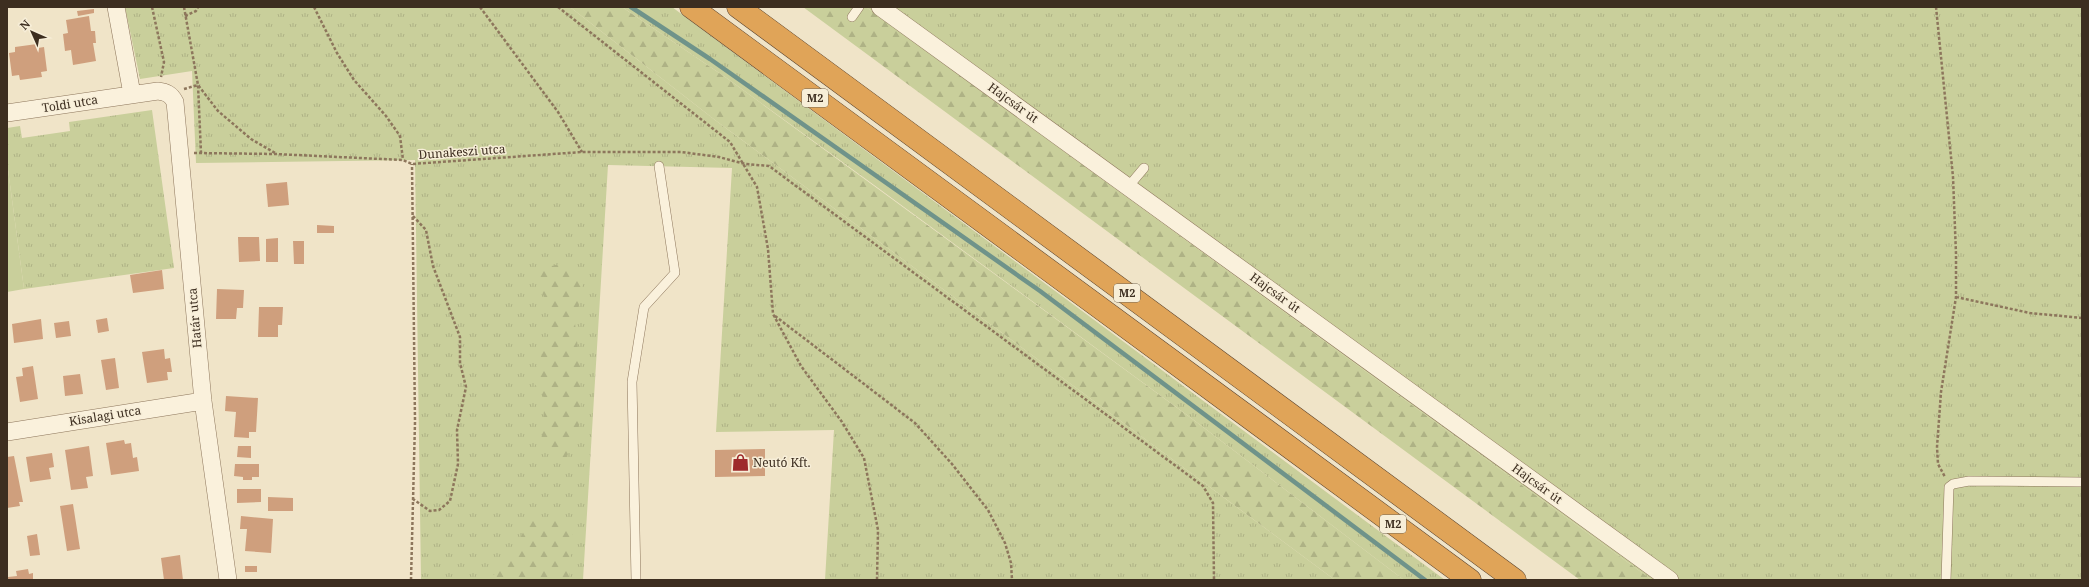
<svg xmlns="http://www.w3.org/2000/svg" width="2089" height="587" viewBox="0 0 2089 587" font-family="'Noto Serif',serif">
<defs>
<pattern id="grass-tufts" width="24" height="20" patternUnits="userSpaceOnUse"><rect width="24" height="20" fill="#c9cf9b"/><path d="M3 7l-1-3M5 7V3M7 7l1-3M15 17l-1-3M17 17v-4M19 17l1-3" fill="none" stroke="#aeb285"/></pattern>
<pattern id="forest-firs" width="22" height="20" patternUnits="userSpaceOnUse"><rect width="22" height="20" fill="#c9cf9b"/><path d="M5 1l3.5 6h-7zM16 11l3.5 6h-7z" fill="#aeb285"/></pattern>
</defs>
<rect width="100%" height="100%" fill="#f0e4c8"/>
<path fill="url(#grass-tufts)" d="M125 7H570L715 120 1335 580H825L834 430 716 432 732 168 608 165 583 580H421L415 160 196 163 192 71 140 79Z
M622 7H672L1445 580H1404L1191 418 874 185 728 79Z
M866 7H2082V580H1652Z
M152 110 174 268 24 289 7 162V128L20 126 22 138 70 131 69 122Z"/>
<path fill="url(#forest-firs)" d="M570 7H622L728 79 1191 418 1404 580H1335L715 120Z
M803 7H866L1652 580H1580Z
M568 262 584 279 575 323 580 366 581 420 566 459 547 453 541 444 545 399 535 385 536 367 548 340 549 322 548 304 540 289 538 277 543 268Z
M530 518H564L573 529 569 580H492L498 565 516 547Z"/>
<path fill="#c9cf9b" d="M7 162 24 289 7 292Z"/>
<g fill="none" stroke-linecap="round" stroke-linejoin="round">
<path stroke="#6f938a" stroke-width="4.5" d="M631 7 710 59 1040 291 1425 580"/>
</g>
<path fill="#cf9f7d" d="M94 9V13L78 16 77 11Z
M89 16 91 31H95L96 43H93L96 61 73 65 71 50 65 51 63 34 68 33 66 20Z
M37 44 38 48 44 47 47 71 41 72 42 77 20 80 19 75 12 76 9 53 15 52V47Z
M287 182 289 205 268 207 266 184Z
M317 225 334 226V233H317Z
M238 237H259L260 261 239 262Z
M278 238V262H266V239Z
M293 241H304V264H294Z
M162 270 164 289 133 293 130 275Z
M217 289 244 290 243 308H237L236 319H216Z
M259 307H283L282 325H278V337H258Z
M107 318 109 331 98 333 96 320Z
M41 319 43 339 14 343 12 324Z
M69 321 71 336 56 338 54 323Z
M164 349 165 359 170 358 172 372H167L168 380 147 383 142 352Z
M115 358 119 388 106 390 101 360Z
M33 366 38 399 20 402 16 377 23 376 22 368Z
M80 374 83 394 65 396 63 376Z
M226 396 258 398 256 432H249V438L234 437 236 412 225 411Z
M124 440 125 444 131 443 133 458 137 457 139 471 111 475 106 443Z
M89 446 93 476 86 477 88 488 71 490 65 450Z
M238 446H251V458L237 457Z
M765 449V476L715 477V450Z
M52 453 54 467 49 468 51 479 30 482 26 457Z
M14 456 23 502H19L20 506 7 508V457Z
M235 464H259V477H252V480H243V477L234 476Z
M237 489H261V502L237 503Z
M268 497 293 498V511H268Z
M73 504 80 549 67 551 60 506Z
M241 516 273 519 271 553 245 551 247 529H240Z
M37 534 40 555 30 556 27 536Z
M180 555 183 580H164L161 558Z
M245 566H257V572H245Z
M28 569 29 574 33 573V580H8V577L17 576 16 571Z"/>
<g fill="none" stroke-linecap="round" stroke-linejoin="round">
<defs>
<path id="lane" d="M852 17 859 7
M1128 187 1144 168
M636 580 632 382 644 307 675 273 659 166
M1946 580 1949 487 1953 484 1969 481 2082 482"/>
<path id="street" d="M116 7 132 94
M880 7 1670 580
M7 113 158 91C166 92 171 94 175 102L203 401 228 580
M7 432 203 401"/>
<path id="highway" d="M691 7 1470 580
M738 7 1515 580"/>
</defs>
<use href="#lane" stroke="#8d765c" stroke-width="10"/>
<use href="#street" stroke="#8d765c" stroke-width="18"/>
<use href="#highway" stroke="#5b4430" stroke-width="23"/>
<path stroke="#8d765c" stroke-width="2.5" stroke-dasharray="3 2" stroke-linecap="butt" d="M152 7 164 62 161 77
M184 7 198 85 218 111 251 139 275 153
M314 7 337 53 354 80 386 116 400 136 403 160
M480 7 558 112 582 152
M558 7 730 142 757 187 768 249 773 314 801 366 842 422 864 458 878 530 877 580
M1936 7 1953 177 1956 254V297L1941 392 1937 447 1938 464 1945 477
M185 16 196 11 198 7
M184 89 198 85 201 153
M194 153 275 154 403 160 412 164 582 152H681L719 157 745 164 769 166 1203 486 1213 503 1214 580
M413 216 426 230 433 266 460 337V363L466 387 457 430 458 464 450 501 439 510 430 511 413 499
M1956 297 2030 313 2082 318
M775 316 915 423 952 464 988 510 1005 543 1011 563 1012 580
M411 580 415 422 412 164"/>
<use href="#lane" stroke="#faf1dc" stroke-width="9"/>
<use href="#street" stroke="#faf1dc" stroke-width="17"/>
<use href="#highway" stroke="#e0a458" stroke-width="22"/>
</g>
<defs>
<symbol id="shop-bare" viewBox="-9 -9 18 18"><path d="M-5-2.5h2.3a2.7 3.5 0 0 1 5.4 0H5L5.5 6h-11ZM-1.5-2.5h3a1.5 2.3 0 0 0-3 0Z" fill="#9e2a2b" stroke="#f7eed8" stroke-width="2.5" paint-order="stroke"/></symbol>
</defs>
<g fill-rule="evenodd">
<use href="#shop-bare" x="728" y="450" width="25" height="25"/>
</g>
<g text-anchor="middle" stroke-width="3" stroke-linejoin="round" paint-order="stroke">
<g fill="#f7eed8" stroke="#756857" stroke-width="1">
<rect x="802" y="89" width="26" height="18" rx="3"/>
<rect x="1114" y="284" width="26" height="18" rx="3"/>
<rect x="1380" y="515" width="26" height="18" rx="3"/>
</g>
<g font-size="11" font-weight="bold" fill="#3d2e20">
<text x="815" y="102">M2</text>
<text x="1127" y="297">M2</text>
<text x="1393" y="528">M2</text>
</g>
<g font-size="12" fill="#3d2e20" stroke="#f7eed8">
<text transform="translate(1013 103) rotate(36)" y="4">Hajcsár út</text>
<text transform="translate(70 104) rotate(-9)" y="4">Toldi utca</text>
<text transform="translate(462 152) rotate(-4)" y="4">Dunakeszi utca</text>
<text transform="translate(1275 293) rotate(36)" y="4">Hajcsár út</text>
<text transform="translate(195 318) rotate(-95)" y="4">Határ utca</text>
<text transform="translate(105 416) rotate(-9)" y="4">Kisalagi utca</text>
<text transform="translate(1537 484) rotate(36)" y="4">Hajcsár út</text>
</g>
<g font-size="12" fill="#3d2e20" stroke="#f7eed8" text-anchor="start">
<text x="753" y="467">Neutó Kft.</text>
</g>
</g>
<rect width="2089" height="587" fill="none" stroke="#3d2e20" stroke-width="16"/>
<g transform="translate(32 32) rotate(315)" stroke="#f7eed8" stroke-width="3" paint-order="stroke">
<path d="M0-3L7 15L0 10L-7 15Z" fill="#3d2e20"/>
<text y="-6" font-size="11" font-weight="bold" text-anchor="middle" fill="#3d2e20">N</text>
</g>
</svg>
